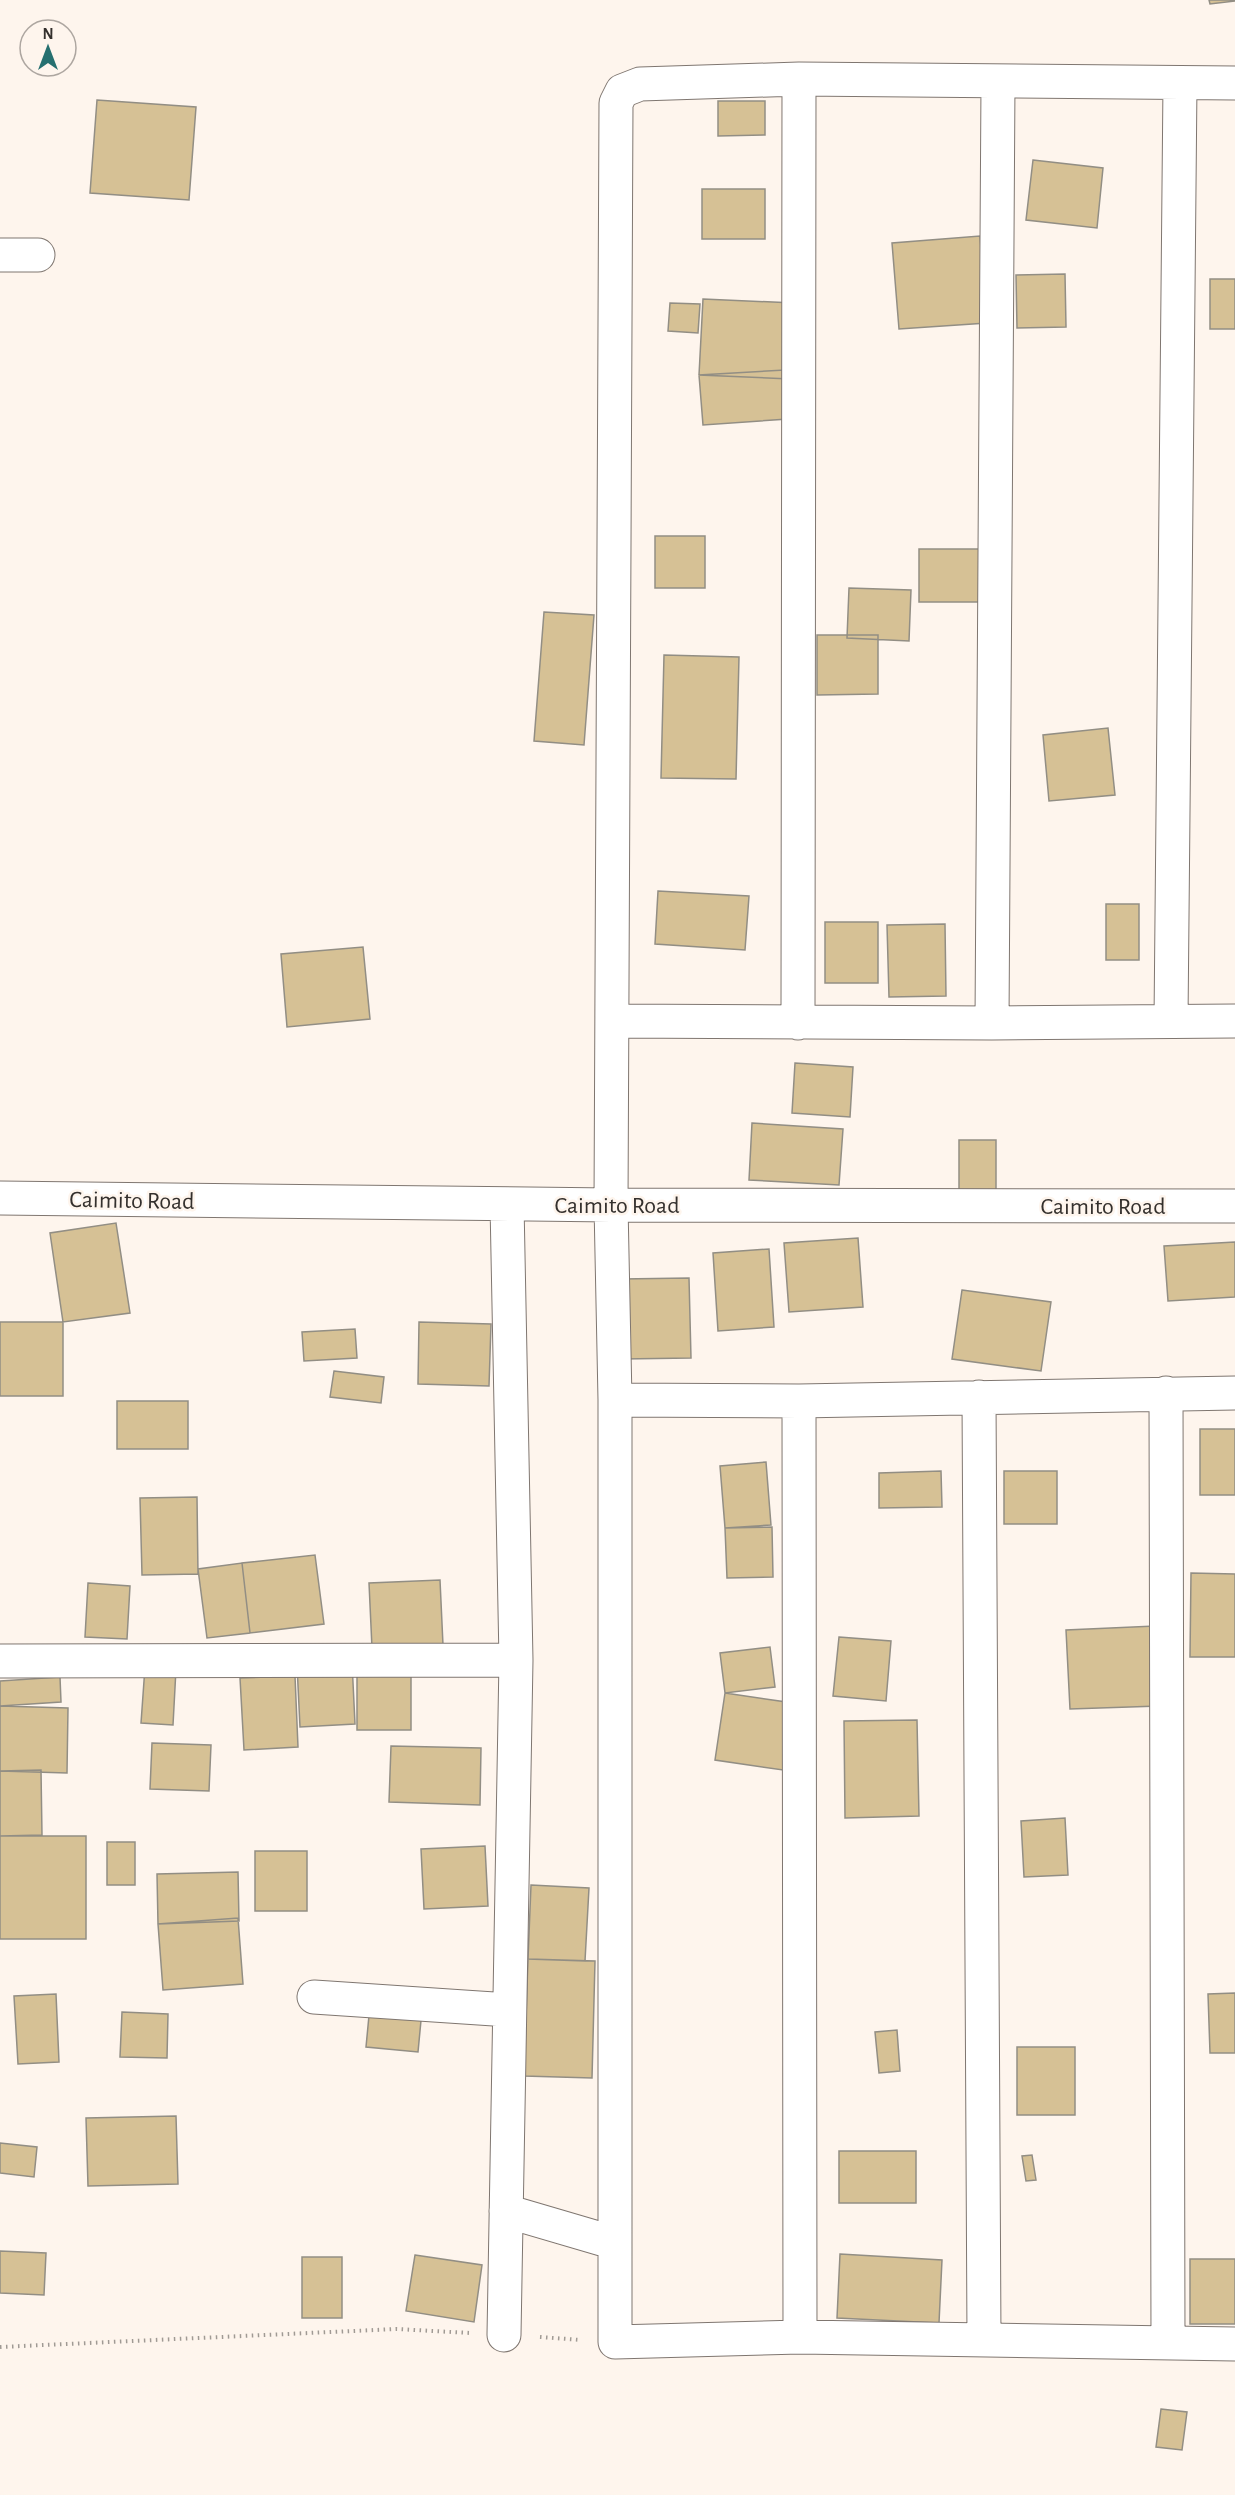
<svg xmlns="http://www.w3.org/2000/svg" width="1235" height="2495" viewBox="0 0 1235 2495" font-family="'Alegreya Sans',sans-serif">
<rect width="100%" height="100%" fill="#fef5ed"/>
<path fill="#d6c195" stroke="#928e84" stroke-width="1.5" d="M1209 0H1235V1L1210 4Z
M97 100 196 107 189 200 90 193Z
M718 101H765V135L718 136Z
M1033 160 1103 168 1097 228 1026 220Z
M702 189H765V239H702Z
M980 236 987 323 899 329 892 243Z
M1065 274 1066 327 1017 328 1016 275Z
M1210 279H1235V329H1210Z
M703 299 794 303 790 379 699 375Z
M670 303 700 304 698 333 668 331Z
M785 370 788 419 703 425 699 375Z
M655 536H705V588H655Z
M919 549H986V602H919Z
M849 588 911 590 909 641 847 638Z
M544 612 594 615 584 745 534 741Z
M817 635H878V694L817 695Z
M664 655 739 657 736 779 661 778Z
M1108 728 1115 795 1049 801 1043 735Z
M658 891 749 896 745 950 655 944Z
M1106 904H1139V960H1106Z
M825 922H878V983H825Z
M945 924 946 996 889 997 887 925Z
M363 947 370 1019 287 1027 281 954Z
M795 1063 853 1067 850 1117 792 1113Z
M752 1123 843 1129 839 1185 749 1180Z
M959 1140H996V1205H959Z
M116 1223 130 1313 63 1322 50 1233Z
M858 1238 863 1307 789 1312 784 1243Z
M1235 1242V1297L1168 1301 1164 1246Z
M769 1249 774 1327 718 1331 713 1253Z
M689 1278 691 1358 622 1359 621 1279Z
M962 1290 1051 1302 1041 1371 952 1359Z
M0 1322H63V1396H0Z
M419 1322 491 1324 489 1386 418 1384Z
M355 1329 357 1358 304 1361 302 1332Z
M334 1371 384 1377 381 1403 330 1397Z
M117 1401H188V1449H117Z
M1200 1429H1235V1495H1200Z
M766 1462 771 1525 725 1528 720 1466Z
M941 1471 942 1507 879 1508V1473Z
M1004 1471H1057V1524H1004Z
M197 1497 198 1574 142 1575 140 1498Z
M772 1527 773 1577 727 1578 725 1528Z
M315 1555 324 1624 250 1633 242 1563Z
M242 1563 250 1633 207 1638 198 1569Z
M1191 1573 1235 1574V1657H1190Z
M440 1580 443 1645 372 1648 369 1583Z
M88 1583 130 1586 127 1639 85 1637Z
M1155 1626 1159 1706 1070 1709 1066 1630Z
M839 1637 891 1641 886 1701 833 1696Z
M770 1647 775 1687 725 1693 720 1653Z
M352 1662 355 1724 300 1727 297 1665Z
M357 1666H411V1730H357Z
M145 1667 176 1669 173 1725 141 1723Z
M295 1676 298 1747 244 1750 240 1678Z
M60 1677 61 1702 0 1706V1681Z
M725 1693 793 1703 783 1770 715 1760Z
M0 1706 68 1708 67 1773 0 1771Z
M917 1720 919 1816 845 1818 844 1721Z
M152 1743 211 1745 209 1791 150 1789Z
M391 1746 481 1748 480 1805 389 1802Z
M41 1770 42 1835 0 1836V1771Z
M1065 1818 1068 1875 1024 1877 1021 1821Z
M0 1836H86V1939H0Z
M107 1842H135V1885H107Z
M485 1846 488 1906 424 1909 421 1849Z
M255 1851H307V1911H255Z
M238 1872 239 1921 158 1924 157 1874Z
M531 1885 589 1888 585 1961 528 1959Z
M238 1918 243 1984 163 1990 158 1924Z
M528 1959 595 1961 592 2078 524 2076Z
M1235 1993V2053H1210L1208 1994Z
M56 1994 59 2062 18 2064 14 1996Z
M370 2005 422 2010 418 2052 366 2047Z
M122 2012 168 2014 167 2058 120 2057Z
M897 2030 900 2071 879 2073 875 2032Z
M1017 2047H1075V2115H1017Z
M176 2116 178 2184 88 2186 86 2118Z
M0 2143 37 2147 34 2177 0 2173Z
M839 2151H916V2203H839Z
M1032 2155 1036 2180 1026 2181 1022 2156Z
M0 2251 46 2253 44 2295 0 2293Z
M840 2254 942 2260 939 2323 837 2318Z
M415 2255 482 2265 474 2322 406 2311Z
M302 2257H342V2318H302Z
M1190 2259H1235V2324H1190Z
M1161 2409 1187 2412 1182 2450 1156 2447Z"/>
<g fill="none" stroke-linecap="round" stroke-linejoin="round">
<defs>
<path id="street" d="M1235 83 799 79 640 84 622 91 616 103 611 1205 615 1400V2342L800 2337 1235 2344
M0 255H38
M613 1021 992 1023 1235 1021
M1171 1021 1180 83
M798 1023 799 79
M992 1023 998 83
M0 1198 611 1205 1235 1206
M1166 1393 1168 2342
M979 1397 984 2339
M615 1400 799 1401 1235 1393
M799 1401 800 2337
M0 1661 516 1660
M314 1997 509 2010
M506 2211 615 2243
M504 2335 516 1660 507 1204"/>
</defs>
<use href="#street" stroke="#7f7670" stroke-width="35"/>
<path stroke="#a09a94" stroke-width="4" stroke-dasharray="1.5 4.5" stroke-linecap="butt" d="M540 2337 581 2340
M0 2347 397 2329 470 2333"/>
<use href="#street" stroke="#fff" stroke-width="33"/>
</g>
<g text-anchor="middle" stroke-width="5" stroke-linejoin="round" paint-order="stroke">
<g font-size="24" fill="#34302d" stroke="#fef5ed">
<text transform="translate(132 1200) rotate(1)" y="8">Caimito Road</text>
<text x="617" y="1213">Caimito Road</text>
<text x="1103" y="1214">Caimito Road</text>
</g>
</g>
<g transform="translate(48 48)"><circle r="28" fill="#fef5ed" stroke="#ada6a0" stroke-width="1.5"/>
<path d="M0-4.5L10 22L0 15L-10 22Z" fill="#267070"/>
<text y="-9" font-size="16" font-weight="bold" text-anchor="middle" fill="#34302d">N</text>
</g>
</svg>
